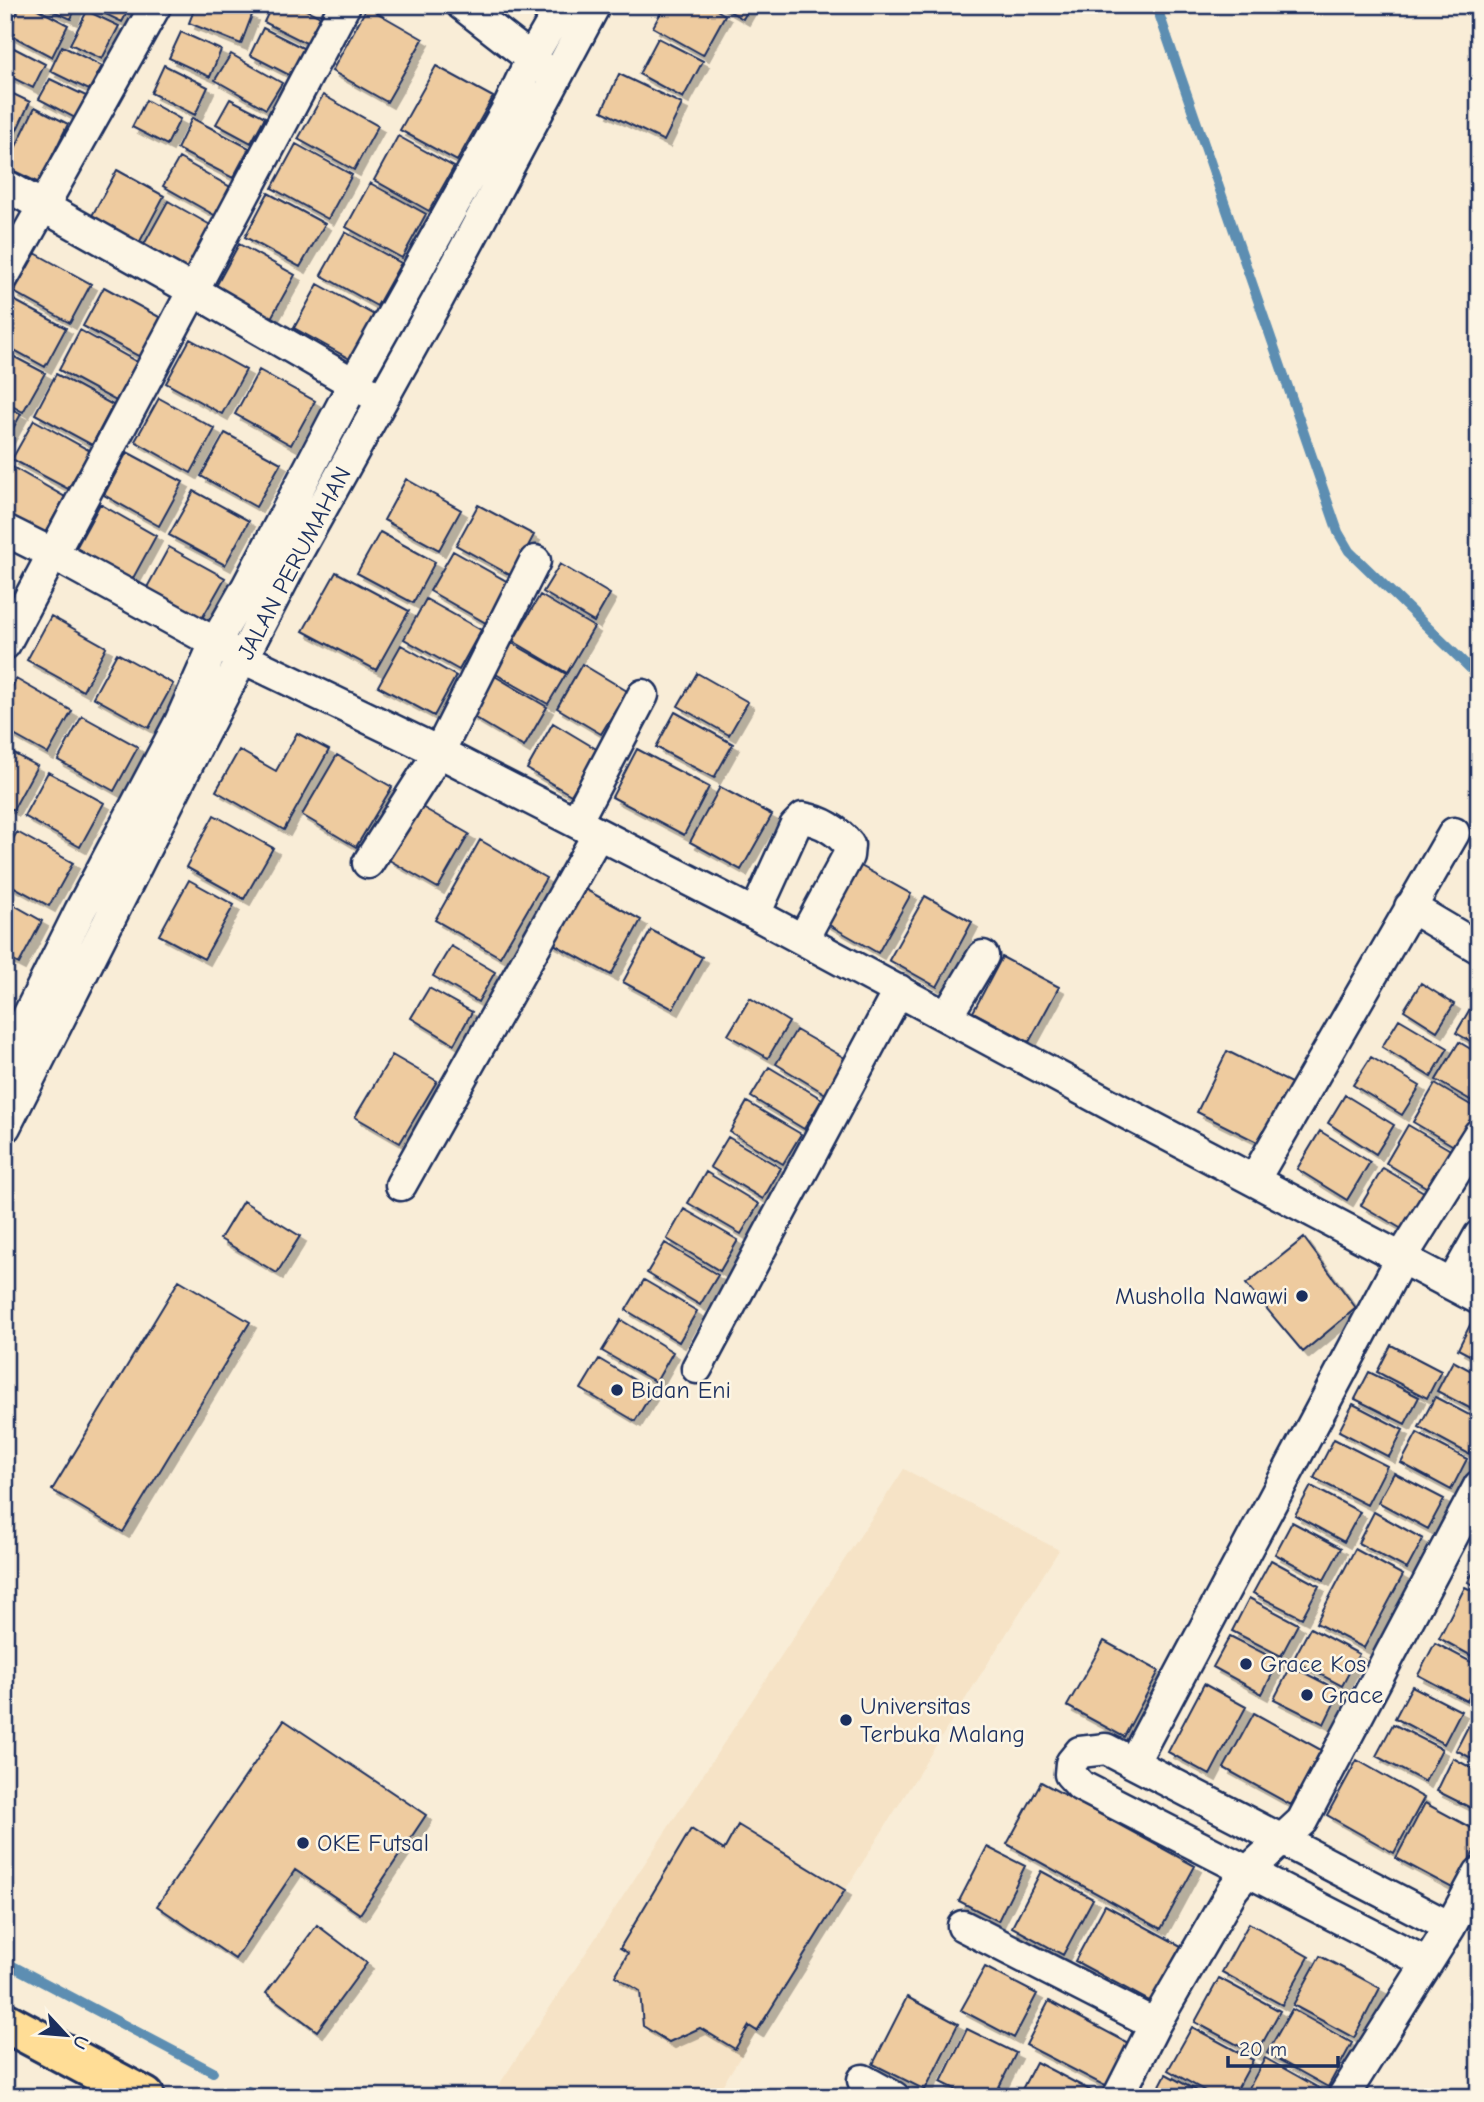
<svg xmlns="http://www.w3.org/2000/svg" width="1484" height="2102" viewBox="0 0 1484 2102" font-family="'Comic Neue',sans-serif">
<defs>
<filter id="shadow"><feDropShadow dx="6" dy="6" stdDeviation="0" flood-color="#0004"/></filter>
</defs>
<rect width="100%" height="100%" fill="#f9edd7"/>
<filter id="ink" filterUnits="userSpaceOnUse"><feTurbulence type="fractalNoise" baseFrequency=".0143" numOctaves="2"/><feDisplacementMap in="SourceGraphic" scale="14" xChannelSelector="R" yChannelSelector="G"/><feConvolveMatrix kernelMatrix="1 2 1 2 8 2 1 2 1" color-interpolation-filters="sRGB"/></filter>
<g filter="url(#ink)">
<path fill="#f6e3c6" d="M904 1469 1059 1550 715 2097H491Z"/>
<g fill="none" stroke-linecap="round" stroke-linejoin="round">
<path stroke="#5d8eb2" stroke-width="10" d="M1156 5 1338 532 1349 551 1479 677
M5 1962 213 2072
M248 2091 258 2097"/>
</g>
<path fill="#eecb9f" stroke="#1b2f5e" stroke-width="2" filter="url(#shadow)" d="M21 5H30L68 25 52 57 7 33Z
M40 5H77L71 19Z
M87 5H131L122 22Z
M196 5H230L252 15 241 44 189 23Z
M272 5H296L321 17 308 44 264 22Z
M665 5H708L725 15 703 55 653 27Z
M719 5H751L743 19Z
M367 7 423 39 387 102 332 71Z
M87 11 119 26 102 59 70 44Z
M263 28 307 50 293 77 250 55Z
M181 32 221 50 210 77 169 58Z
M658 38 703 61 683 98 639 74Z
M62 46 102 66 89 90 50 71Z
M12 47 45 64 33 88 5 74V60Z
M231 54 282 83 266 109 215 80Z
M164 65 208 87 195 115 151 93Z
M436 66 493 97 457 161 400 130Z
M619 74 682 104 664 141 602 111Z
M50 79 86 96 75 118 39 99Z
M5 90 30 102 5 155Z
M323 95 378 126 354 170 298 139Z
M230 99 265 117 251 143 216 124Z
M146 100 180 119 167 145 132 127Z
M35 107 68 124 39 183 6 167Z
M192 118 249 148 233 178 177 149Z
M398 136 454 167 429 211 374 180Z
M296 144 352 175 328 219 272 188Z
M179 158 232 188 216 216 163 186Z
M117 170 164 196 137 247 89 221Z
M370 183 426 214 402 258 346 227Z
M268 193 325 224 300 267 245 237Z
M168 201 214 227 187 273 142 248Z
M345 232 401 263 377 306 321 275Z
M239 244 295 275 271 318 215 288Z
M35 253 91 284 70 323 14 292Z
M318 284 374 315 350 359 294 328Z
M104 287 161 318 140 357 83 326Z
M10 298 66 328 45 367 5 345V306Z
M80 330 137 362 116 401 59 370Z
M190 339 246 370 222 414 166 383Z
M5 352 45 373 23 412 5 402Z
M259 370 315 401 291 445 235 414Z
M56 374 113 405 92 445 35 414Z
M159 398 215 429 191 473 135 441Z
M5 406 21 414 5 443Z
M34 420 90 451 68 489 12 459Z
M225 433 281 463 256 507 201 476Z
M127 452 183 482 159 526 104 495Z
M9 465 65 497 41 540 5 521V473Z
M406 479 461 510 439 550 384 520Z
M194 491 249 521 225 565 169 535Z
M100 504 156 536 132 580 76 548Z
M478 505 534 535 512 576 456 545Z
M380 532 435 562 413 603 357 573Z
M169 547 225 578 200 622 145 591Z
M453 551 508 582 486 623 430 591Z
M560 564 610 594 594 622 543 592Z
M336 572 409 611 376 670 303 631Z
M540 595 594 627 567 673 513 641Z
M426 599 481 630 459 670 404 639Z
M51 616 106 647 83 691 27 660Z
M512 643 566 674 548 704 494 673Z
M401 645 456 676 434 716 378 686Z
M117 653 173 684 149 728 93 697Z
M582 664 627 691 601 734 557 708Z
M697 673 748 702 729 735 678 706Z
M493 675 547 707 524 747 470 715Z
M16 679 72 711 48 754 5 730V700Z
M675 712 733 744 714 778 656 747Z
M82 716 138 747 114 791 58 760Z
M553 723 598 750 571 795 527 769Z
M297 733 329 750 284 830 216 791 239 750 276 771Z
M5 749 37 766 13 810 5 806Z
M637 749 709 787 684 835 612 797Z
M337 755 392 787 356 847 302 815Z
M48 772 104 803 80 847 24 816Z
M720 787 772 815 741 870 690 842Z
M420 806 469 834 438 888 389 860Z
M214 815 273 848 244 899 186 867Z
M17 832 73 863 49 906 5 882V853Z
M480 840 546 878 500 957 435 920Z
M850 860 911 894 878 953 817 918Z
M189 880 234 905 204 959 159 935Z
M581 887 641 920 611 975 550 942Z
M925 896 972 922 937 987 889 960Z
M5 900 42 921 19 964 5 957Z
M651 930 702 957 673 1009 623 982Z
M451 946 495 972 478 1002 433 976Z
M1002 957 1059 987 1029 1042 973 1012Z
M1421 983 1454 1004 1437 1031 1404 1010Z
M429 988 472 1012 454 1044 411 1018Z
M1478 995H1479V1046L1456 1033Z
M750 998 789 1022 768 1058 728 1035Z
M1399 1019 1448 1048 1431 1077 1382 1047Z
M796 1030 850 1061 829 1096 776 1064Z
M1459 1042 1479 1054V1105L1436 1080Z
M1227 1051 1293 1084 1263 1145 1197 1112Z
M392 1055 437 1081 400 1143 355 1117Z
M1371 1057 1420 1086 1402 1115 1353 1085Z
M769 1067 822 1099 804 1129 751 1097Z
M1435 1084 1479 1110V1127L1464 1152 1413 1122Z
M1345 1095 1394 1125 1376 1154 1328 1123Z
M747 1102 801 1134 783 1164 730 1132Z
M1408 1125 1459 1155 1436 1193 1386 1163Z
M1320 1131 1370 1162 1347 1200 1297 1169Z
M728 1137 781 1168 763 1199 710 1167Z
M1383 1168 1434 1198 1412 1235 1361 1205Z
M706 1172 759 1204 741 1234 688 1203Z
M243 1201 300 1236 277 1273 220 1239Z
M684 1209 738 1240 720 1271 667 1239Z
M1304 1238 1356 1308 1303 1352 1246 1284Z
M665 1243 718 1275 700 1305 647 1273Z
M179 1280 250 1322 123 1532 52 1490Z
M644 1280 697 1311 679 1342 626 1310Z
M1473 1319 1479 1322V1360L1458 1349Z
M621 1320 673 1352 656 1382 602 1351Z
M1391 1345 1441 1371 1427 1398 1377 1372Z
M599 1359 653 1391 635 1421 581 1389Z
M1453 1361 1479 1375V1413L1437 1391Z
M1369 1372 1419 1397 1405 1424 1355 1399Z
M1435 1397 1479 1420V1436L1469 1454 1419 1427Z
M1353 1404 1403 1430 1389 1457 1339 1431Z
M1417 1433 1467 1459 1451 1490 1401 1463Z
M1334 1439 1387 1466 1367 1505 1314 1478Z
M1394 1473 1444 1499 1428 1529 1378 1502Z
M1311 1486 1360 1512 1344 1542 1295 1515Z
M1374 1512 1423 1539 1407 1569 1358 1543Z
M1292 1522 1341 1548 1324 1580 1275 1554Z
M1355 1549 1403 1575 1364 1648 1316 1623Z
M1271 1560 1319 1586 1302 1618 1253 1593Z
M1479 1561V1588L1468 1582Z
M1465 1587 1479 1594V1660L1439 1638Z
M1249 1598 1298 1624 1281 1656 1232 1631Z
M1310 1628 1359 1654 1342 1686 1293 1660Z
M1230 1636 1279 1661 1262 1694 1213 1667Z
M1104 1641 1159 1671 1124 1737 1067 1706Z
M1435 1643 1479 1666V1679L1467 1701 1418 1675Z
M1291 1666 1340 1691 1324 1724 1274 1699Z
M1204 1684 1246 1707 1210 1775 1168 1752Z
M1412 1686 1461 1711 1444 1744 1395 1718Z
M1254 1713 1321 1750 1291 1805 1224 1768Z
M1473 1717 1479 1721V1762L1456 1750Z
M284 1720 426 1815 360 1914 295 1870 235 1959 157 1906Z
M1393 1724 1442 1749 1425 1782 1376 1756Z
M1453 1758 1479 1772V1812L1437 1791Z
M1357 1760 1424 1798 1394 1853 1327 1815Z
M1041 1782 1195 1866 1161 1929 1007 1844Z
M1425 1803 1479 1832V1842L1454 1889 1396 1858Z
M738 1825 845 1890 757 2031 749 2026 735 2049 700 2028 669 2042 643 2026 640 1991 615 1976 628 1953 620 1948 691 1829 724 1850Z
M987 1847 1025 1866 998 1921 959 1901Z
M1041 1871 1093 1899 1063 1955 1012 1927Z
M1105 1905 1181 1946 1151 2002 1075 1961Z
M1249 1923 1309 1957 1282 2005 1222 1972Z
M317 1925 367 1963 317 2031 266 1993Z
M1320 1956 1380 1988 1354 2038 1293 2005Z
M985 1967 1037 1994 1014 2038 961 2010Z
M1219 1978 1280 2011 1256 2055 1195 2022Z
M907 1997 958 2024 925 2090 873 2064Z
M1049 2001 1132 2045 1109 2088 1026 2045Z
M1292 2009 1352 2043 1328 2087 1267 2053Z
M1192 2027 1253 2060 1233 2097H1216L1168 2070Z
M967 2029 1016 2053 994 2097H971L941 2082Z
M1265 2058 1326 2092 1323 2097H1244Z
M1036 2062 1103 2097H1018Z
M1166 2074 1208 2097H1154Z"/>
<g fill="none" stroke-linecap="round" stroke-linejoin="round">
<defs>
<path id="street" d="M462 5 547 71
M5 185 194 291 370 393
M5 274 156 5
M5 530 53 554 243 658 439 752 755 914 1124 1112 1479 1299
M5 644 345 5
M576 822 643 695
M368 863 439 752 535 561
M1410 907 1479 948
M755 914 795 826 803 818C821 821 838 831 849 845L848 856 803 939
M947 1016 983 956
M5 1062 80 911 180 722 215 643 247 587 348 394 510 104 531 59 562 5
M5 1127 201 738 296 555 437 301 595 5
M1254 1180 1454 833
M401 1185 598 834
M1452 1284 1479 1236
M697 1368 899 990
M1133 1763 1402 1257 1479 1134
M963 1926 1155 2024
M1427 1963 1081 1786 1070 1774 1071 1763 1080 1752 1106 1749 1450 1927
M863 2080 894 2097
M1118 2097 1155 2024 1233 1889 1248 1871 1302 1821 1479 1486
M1343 2097 1450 1927 1479 1873"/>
<path id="primary" d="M5 2022 145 2097"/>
</defs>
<use href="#street" stroke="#1b2f5e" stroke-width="35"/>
<use href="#primary" stroke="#1b2f5e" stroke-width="44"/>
<use href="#street" stroke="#fcf5e5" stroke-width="30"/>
<use href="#primary" stroke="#ffdd96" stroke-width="38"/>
</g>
</g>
<g fill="#1b2f5e" stroke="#fcf5e5" stroke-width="2.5">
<circle cx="1302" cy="1296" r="7"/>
<circle cx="617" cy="1390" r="7"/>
<circle cx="1246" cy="1664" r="7"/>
<circle cx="1307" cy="1695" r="7"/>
<circle cx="846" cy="1720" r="7"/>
<circle cx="303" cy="1843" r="7"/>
</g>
<g text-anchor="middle" stroke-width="5" stroke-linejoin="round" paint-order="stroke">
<g font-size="24" fill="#1b2f5e" stroke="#fcf5e5">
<text transform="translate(294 563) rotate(-62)" y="8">JALAN PERUMAHAN</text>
</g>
<g font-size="24" fill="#1b2f5e" stroke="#fcf5e5" text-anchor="start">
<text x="1288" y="1304" text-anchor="end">Musholla Nawawi</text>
<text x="631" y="1398">Bidan Eni</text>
<text x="1260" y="1672">Grace Kos</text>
<text x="1321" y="1703">Grace</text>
<text x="860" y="1714">Universitas<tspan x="860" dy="28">Terbuka Malang</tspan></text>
<text x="317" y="1851">OKE Futsal</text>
</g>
</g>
<rect width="1484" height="2102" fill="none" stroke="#fcf5e5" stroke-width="28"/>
<rect x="14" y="14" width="1456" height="2074" fill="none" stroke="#1b2f5e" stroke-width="2.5" filter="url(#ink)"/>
<g transform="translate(66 2035) rotate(116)" stroke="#fcf5e5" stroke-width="5" paint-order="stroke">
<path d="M0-5L12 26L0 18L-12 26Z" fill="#1b2f5e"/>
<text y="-10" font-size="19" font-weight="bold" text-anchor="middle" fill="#1b2f5e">U</text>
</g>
<path d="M1228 2056v10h110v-10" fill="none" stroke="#1b2f5e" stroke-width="3.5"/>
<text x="1239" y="2056" font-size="21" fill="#1b2f5e" stroke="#fcf5e5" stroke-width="5" paint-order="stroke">20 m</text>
</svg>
